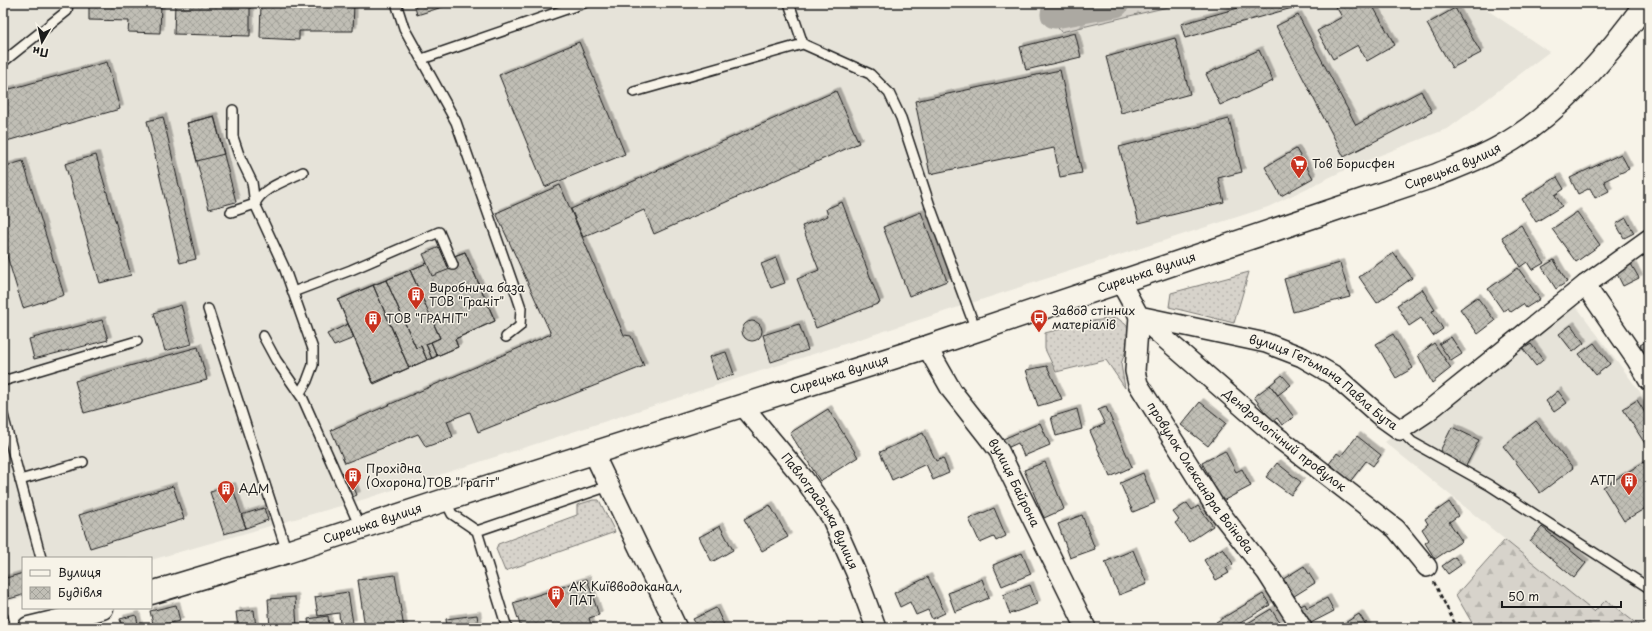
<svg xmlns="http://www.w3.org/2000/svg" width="1652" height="631" viewBox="0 0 1652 631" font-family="'Playpen Sans',sans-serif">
<defs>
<pattern id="grass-dots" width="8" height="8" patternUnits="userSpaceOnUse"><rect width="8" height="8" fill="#d7d3cb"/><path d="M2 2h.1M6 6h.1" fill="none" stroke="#b8b5ae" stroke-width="1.8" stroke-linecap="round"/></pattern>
<pattern id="forest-firs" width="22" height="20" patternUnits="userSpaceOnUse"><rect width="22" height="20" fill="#d7d3cb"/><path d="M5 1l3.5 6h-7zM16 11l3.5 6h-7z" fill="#b8b5ae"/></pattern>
<pattern id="building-cross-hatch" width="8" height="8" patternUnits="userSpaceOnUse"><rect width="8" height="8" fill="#c0beb5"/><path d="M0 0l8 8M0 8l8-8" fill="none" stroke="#a4a39b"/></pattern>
<filter id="shadow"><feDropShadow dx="3.5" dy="-3.5" stdDeviation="0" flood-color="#0004"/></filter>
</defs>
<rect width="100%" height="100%" fill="#f7f3e8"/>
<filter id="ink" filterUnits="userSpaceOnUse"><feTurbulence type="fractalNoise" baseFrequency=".025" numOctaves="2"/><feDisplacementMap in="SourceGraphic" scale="8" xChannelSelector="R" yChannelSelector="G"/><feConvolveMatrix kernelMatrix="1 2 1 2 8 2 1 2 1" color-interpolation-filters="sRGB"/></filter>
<g filter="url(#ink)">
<path fill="#e6e3d9" d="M3 3H1040L1061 32 1185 3H1477L1549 52 1449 128 1353 166 1268 207 365 499 151 560V558H23V597L3 603Z
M1573 302 1649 404V628H1642L1606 600 1594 612 1385 442Z"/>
<path fill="url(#grass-dots)" stroke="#7a7874" d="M1249 272 1234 323 1169 307 1171 293Z
M1117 318 1133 330 1121 364 1125 388 1106 360 1056 372 1045 349V333L1092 321Z
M593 500H599L615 532 505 571 496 549 498 544 577 515V505Z"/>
<path fill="url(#forest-firs)" stroke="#7a7874" d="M1040 3H1185L1061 32Z
M1505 540 1594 612 1606 600 1642 628H1475L1456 595Z"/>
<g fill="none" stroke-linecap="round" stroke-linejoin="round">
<path stroke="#aca9a2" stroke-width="29" d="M1055 14 1115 3"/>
</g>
<path fill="url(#building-cross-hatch)" stroke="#1c1c1c" filter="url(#shadow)" d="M89 3H161L160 33 128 32 129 21 89 20Z
M175 3H250V36L174 34Z
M261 3H354L353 31H299V40L260 38Z
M414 3H455L417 15Z
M1256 3H1310L1185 38 1181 24Z
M1334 3H1371L1395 45 1367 61 1358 45 1333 59 1317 31 1342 17Z
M1455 8 1481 53 1452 68 1427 24Z
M1298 15 1356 125 1421 91 1432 112 1344 157 1276 26Z
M1075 33 1081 57 1026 70 1020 47Z
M1175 38 1190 94 1121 113 1106 57Z
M579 42 625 154 545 187 499 75Z
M1259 50 1273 81 1220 105 1206 74Z
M107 62 120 109 3 142V91Z
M1060 70 1082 173 1060 177 1054 148 930 174 915 101Z
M836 91 859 143 654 234 644 210 583 237 571 209Z
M214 116 236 202 209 209 187 123Z
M214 116 224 154 197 161 187 123Z
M163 117 196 259 180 263 147 121Z
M1229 119 1242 172 1218 178 1224 202 1139 223 1119 147Z
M1296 149 1313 178 1281 196 1265 167Z
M1621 154 1629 169 1604 181 1609 191 1595 198 1590 188 1578 194 1570 178Z
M96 155 131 275 100 283 65 164Z
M23 161 64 295 23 308 3 243V167Z
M1557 177 1564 189 1555 195 1562 206 1536 222 1522 199Z
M560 185 624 335 631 336 644 366 478 432 470 412 447 421 453 437 426 447 418 434 345 463 331 430 551 334 496 213Z
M842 202 880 303 816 328 797 279 819 270 802 226 828 216 826 209Z
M921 212 947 281 909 296 883 227Z
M1577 212 1600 245 1576 262 1552 229Z
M1626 218 1634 233 1624 238 1616 224Z
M1521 225 1544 263 1532 270 1527 262 1520 267 1502 237Z
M440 247 449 269 458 266 454 256 465 252 495 321 455 339 458 347 373 383 338 300 427 263 423 254Z
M465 252 495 321 455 339 458 347 437 356 431 342 440 338 410 270 427 263 432 276 458 266 454 256Z
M1394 253 1412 278 1377 303 1359 277Z
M776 258 785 283 771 288 761 264Z
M1554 260 1567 282 1556 289 1542 267Z
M1340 263 1350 297 1293 312 1284 279Z
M1631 264 1639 278 1623 286 1616 272Z
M1518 268 1540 299 1526 308 1523 304 1511 312 1508 308 1503 311 1488 289Z
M410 270 440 338 426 344 432 359 427 360 421 346 416 348 386 280Z
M386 280 416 348 421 346 427 360 409 368 373 285Z
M373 285 409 368 374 384 338 300Z
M1422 289 1435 310 1432 311 1443 329 1433 336 1421 318 1409 326 1397 305Z
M1477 297 1495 321 1478 334 1460 309Z
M181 305 192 344 165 351 154 313Z
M102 320 108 340 34 359 29 339Z
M742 331a10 10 0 1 1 20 0a10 10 0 1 1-20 0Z
M348 324 354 338 334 346 327 334Z
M799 324 808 350 771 362 763 335Z
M1571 325 1584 343 1573 352 1559 334Z
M1393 334 1413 368 1396 378 1376 344Z
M1451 337 1462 354 1451 361 1439 344Z
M1649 340V361L1640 345Z
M431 342 437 356 432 359 426 344Z
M1434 343 1451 368 1432 383 1418 355Z
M1594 343 1610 364 1596 375 1579 354Z
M1531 344 1543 360 1536 366 1523 349Z
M198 347 207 380 84 413 75 381Z
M726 352 734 374 717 380 709 357Z
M1047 366 1062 399 1038 406 1026 370Z
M1282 375 1291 385 1278 395 1270 385Z
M1270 385 1294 417 1282 425 1277 418 1272 422 1254 397Z
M1558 391 1567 403 1554 412 1546 401Z
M1637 400 1649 419V450L1623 409Z
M1200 402 1226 423 1208 446 1181 425Z
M1106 407 1132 467 1110 477 1090 431 1105 424 1098 410Z
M828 409 858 457 820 481 790 433Z
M1077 409 1082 429 1056 436 1051 417Z
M1536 421 1573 468 1540 493 1503 446Z
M1040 423 1050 445 1024 456 1018 443 1007 448 1003 439Z
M1452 427 1479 440 1465 468 1438 455Z
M923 433 936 461 943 458 949 473 933 480 926 464 892 480 880 452Z
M1357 436 1381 455 1373 466 1366 461 1349 483 1334 472 1336 469 1329 464 1337 453 1341 456Z
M1225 451 1236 472 1242 469 1251 486 1217 504 1208 485 1213 483 1202 463Z
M1045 462 1064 509 1044 518 1024 470Z
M1644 462 1649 471V506L1624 521 1603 487Z
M1277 463 1301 482 1291 495 1266 477Z
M1143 473 1155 503 1133 512 1120 483Z
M353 485 357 495 352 497 348 487Z
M173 486 184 519 90 548 79 515Z
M232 486 246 528 224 534 210 492Z
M1449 502 1458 516 1449 522 1462 541 1435 559 1425 543 1429 540 1422 529 1428 524 1425 519Z
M1187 503 1192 510 1198 506 1213 526 1189 542 1175 523 1179 520 1173 512Z
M770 505 788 537 762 551 744 519Z
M264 508 268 520 246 528 241 515Z
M994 508 1006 536 996 541 994 537 980 543 969 519Z
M1082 515 1095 549 1070 558 1058 524Z
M720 526 733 550 712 562 699 537Z
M1542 527 1586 563 1574 578 1530 541Z
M1223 548 1233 564 1226 568 1229 573 1216 580 1204 560Z
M1133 550 1147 584 1119 595 1105 562Z
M1022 553 1031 574 1002 586 993 565Z
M1455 557 1461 565 1448 574 1442 566Z
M1304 566 1315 583 1291 598 1280 581Z
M23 573V595L9 599 3 579Z
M395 575 404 628H365L358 580Z
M928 577 945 613 932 619 928 610 916 615 910 602 900 607 894 593Z
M587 579 599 615 589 618 592 628H521L513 603Z
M982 579 989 598 955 612 948 593Z
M1030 585 1037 604 1010 614 1003 595Z
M348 592 353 623 340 625 339 613 318 616 315 597Z
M1263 594 1270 605 1232 628H1220L1216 622Z
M295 597 297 628H270L268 599Z
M1327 598 1334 611 1307 625 1298 607 1305 604 1307 608Z
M176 605 180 621 165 624 166 628H154L150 611Z
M716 608 725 627 698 628 693 619Z
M1271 609 1280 623 1272 628H1240Z
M254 610 256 628H238L236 612Z
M1359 614 1368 628H1337Z
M136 615 139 628H122L120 619Z
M477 615 479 628H447L446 619Z
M328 616 329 627 309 628 308 619Z"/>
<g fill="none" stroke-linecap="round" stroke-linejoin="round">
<defs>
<path id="service" d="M396 3 404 28 456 122 513 284 521 308 520 326 506 337
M789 3 803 44 870 74 889 93 901 118 930 206 976 330
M422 59 584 3
M3 62 67 11 68 3
M634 92 803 44
M233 110V137L239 155 252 182 255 204 284 267 313 349V365L307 381 300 393
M231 212 255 204C261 188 288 180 303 172
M293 292 351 270 439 232 453 265
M208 309 287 552
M263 336 276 360 303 399 360 527
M3 381 137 341
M3 415 41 558
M1400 430 1412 442 1489 485 1649 588
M20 480 83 462
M445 500 452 514 477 531 507 628
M477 531 609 486
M3 617 5 628"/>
<g id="minor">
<path id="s1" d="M1121 283 1139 316 1266 343 1302 357 1335 376 1379 415 1400 430 1427 412 1585 285 1649 239"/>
<path d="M1585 285 1636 359 1649 381"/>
<path id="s2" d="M1139 316 1135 371 1138 384 1214 505 1267 573 1302 628"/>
<path id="s3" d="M1140 317 1276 436 1396 529 1427 567"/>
<path id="s4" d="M927 347 952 391 999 451 1086 628"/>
<path id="s5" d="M743 406 804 479 831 517 856 573 876 628"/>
<path d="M593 452 677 628"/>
</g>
<g id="secondary">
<path id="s6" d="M151 593 287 552 445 500 927 347 1434 176C1456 167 1479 159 1500 147 1558 115 1608 56 1646 3"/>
<path d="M29 628 58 621 102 608"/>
</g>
</defs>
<use href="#service" stroke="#1c1c1c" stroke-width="12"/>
<use href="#minor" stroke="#1c1c1c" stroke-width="22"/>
<use href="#secondary" stroke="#1c1c1c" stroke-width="25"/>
<path stroke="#1c1c1c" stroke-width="2.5" stroke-dasharray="4 3" stroke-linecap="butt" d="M1434 582 1454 622 1477 628"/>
<use href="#service" stroke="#f7f3e8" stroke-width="9"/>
<use href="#minor" stroke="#f7f3e8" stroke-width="19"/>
<use href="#secondary" stroke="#f7f3e8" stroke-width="22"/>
</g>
</g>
<defs>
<symbol id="supermarket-pin" viewBox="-11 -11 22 30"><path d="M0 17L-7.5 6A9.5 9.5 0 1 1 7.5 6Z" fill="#c8321e" stroke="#f7f3e8"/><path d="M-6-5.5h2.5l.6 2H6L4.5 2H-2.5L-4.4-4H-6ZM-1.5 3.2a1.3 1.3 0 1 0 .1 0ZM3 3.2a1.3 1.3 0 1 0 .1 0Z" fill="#fff"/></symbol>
<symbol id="building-pin" viewBox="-11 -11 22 30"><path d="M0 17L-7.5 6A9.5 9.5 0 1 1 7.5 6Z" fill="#c8321e" stroke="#f7f3e8"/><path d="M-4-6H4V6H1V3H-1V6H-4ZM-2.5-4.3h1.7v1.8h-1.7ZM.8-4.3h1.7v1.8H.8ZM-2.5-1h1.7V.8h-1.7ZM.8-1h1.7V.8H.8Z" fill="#fff"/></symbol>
<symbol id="bus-pin" viewBox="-11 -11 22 30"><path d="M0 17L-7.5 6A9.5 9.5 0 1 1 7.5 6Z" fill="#c8321e" stroke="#f7f3e8"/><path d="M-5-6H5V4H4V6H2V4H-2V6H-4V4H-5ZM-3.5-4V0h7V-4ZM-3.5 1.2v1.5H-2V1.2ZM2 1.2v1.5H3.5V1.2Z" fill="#fff"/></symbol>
</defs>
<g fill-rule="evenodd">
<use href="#supermarket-pin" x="1289" y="154" width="20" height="27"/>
<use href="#building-pin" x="406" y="285" width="20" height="27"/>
<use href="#bus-pin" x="1029" y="308" width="20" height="27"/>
<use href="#building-pin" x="363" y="309" width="20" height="27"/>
<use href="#building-pin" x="343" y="466" width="20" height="27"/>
<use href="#building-pin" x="1619" y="471" width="20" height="27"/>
<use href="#building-pin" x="216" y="479" width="20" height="27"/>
<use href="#building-pin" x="546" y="584" width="20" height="27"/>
</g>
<g text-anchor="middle" stroke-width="3" stroke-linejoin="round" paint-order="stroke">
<g font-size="12" fill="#1c1c1c" stroke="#f7f3e8" text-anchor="start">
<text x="1312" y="168">Тов Борисфен</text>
<text x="429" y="292">Виробнича база<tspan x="429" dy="14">ТОВ "Граніт"</tspan></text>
<text x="1052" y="315">Завод стінних<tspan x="1052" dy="14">матеріалів</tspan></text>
<text x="386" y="323">ТОВ "ГРАНІТ"</text>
<text x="366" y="473">Прохідна<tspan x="366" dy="14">(Охорона)ТОВ "Грагіт"</tspan></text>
<text x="1616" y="485" text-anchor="end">АТП</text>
<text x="239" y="493">АДМ</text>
<text x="569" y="591">АК Київводоканал,<tspan x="569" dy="14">ПАТ</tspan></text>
</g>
<g font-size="12" fill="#1c1c1c" stroke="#f7f3e8">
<text dy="4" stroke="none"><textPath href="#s6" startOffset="1370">Сирецька вулиця</textPath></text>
<text dy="4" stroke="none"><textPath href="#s6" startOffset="1046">Сирецька вулиця</textPath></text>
<text dy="4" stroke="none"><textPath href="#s6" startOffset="722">Сирецька вулиця</textPath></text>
<text dy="4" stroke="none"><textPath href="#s1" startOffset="237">вулиця Гетьмана Павла Бута</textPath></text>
<text dy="4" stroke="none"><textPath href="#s3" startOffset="190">Дендрологічний провулок</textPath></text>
<text dy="4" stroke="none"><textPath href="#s2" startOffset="181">провулок Олександра Воїнова</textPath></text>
<text dy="4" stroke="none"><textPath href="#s4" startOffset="162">вулиця Байрона</textPath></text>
<text dy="4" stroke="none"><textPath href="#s5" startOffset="131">Павлоградська вулиця</textPath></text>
<text dy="4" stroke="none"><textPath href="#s6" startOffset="232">Сирецька вулиця</textPath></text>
</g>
</g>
<rect width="1652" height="631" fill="none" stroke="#f7f3e8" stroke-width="16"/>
<rect x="8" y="8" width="1636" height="615" fill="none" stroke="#1c1c1c" stroke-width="1.5" filter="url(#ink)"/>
<rect x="22" y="557" width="130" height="52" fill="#f7f3e8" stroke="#9f9d96"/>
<rect x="30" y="570" width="20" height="6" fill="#f7f3e8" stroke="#9f9d96"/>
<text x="58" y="577" font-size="12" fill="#1c1c1c">Вулиця</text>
<rect x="30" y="587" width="20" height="12" fill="url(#building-cross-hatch)" stroke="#9f9d96"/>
<text x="58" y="597" font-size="12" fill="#1c1c1c">Будівля</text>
<g transform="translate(42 42) rotate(189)" stroke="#f7f3e8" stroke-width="3" paint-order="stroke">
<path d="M0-3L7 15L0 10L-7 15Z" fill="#1c1c1c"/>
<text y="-6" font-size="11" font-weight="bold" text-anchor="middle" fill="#1c1c1c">Пн</text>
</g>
<path d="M1502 601v6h119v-6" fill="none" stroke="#1c1c1c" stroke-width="2"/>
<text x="1508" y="601" font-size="12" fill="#1c1c1c" stroke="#f7f3e8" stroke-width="3" paint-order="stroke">50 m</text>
</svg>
